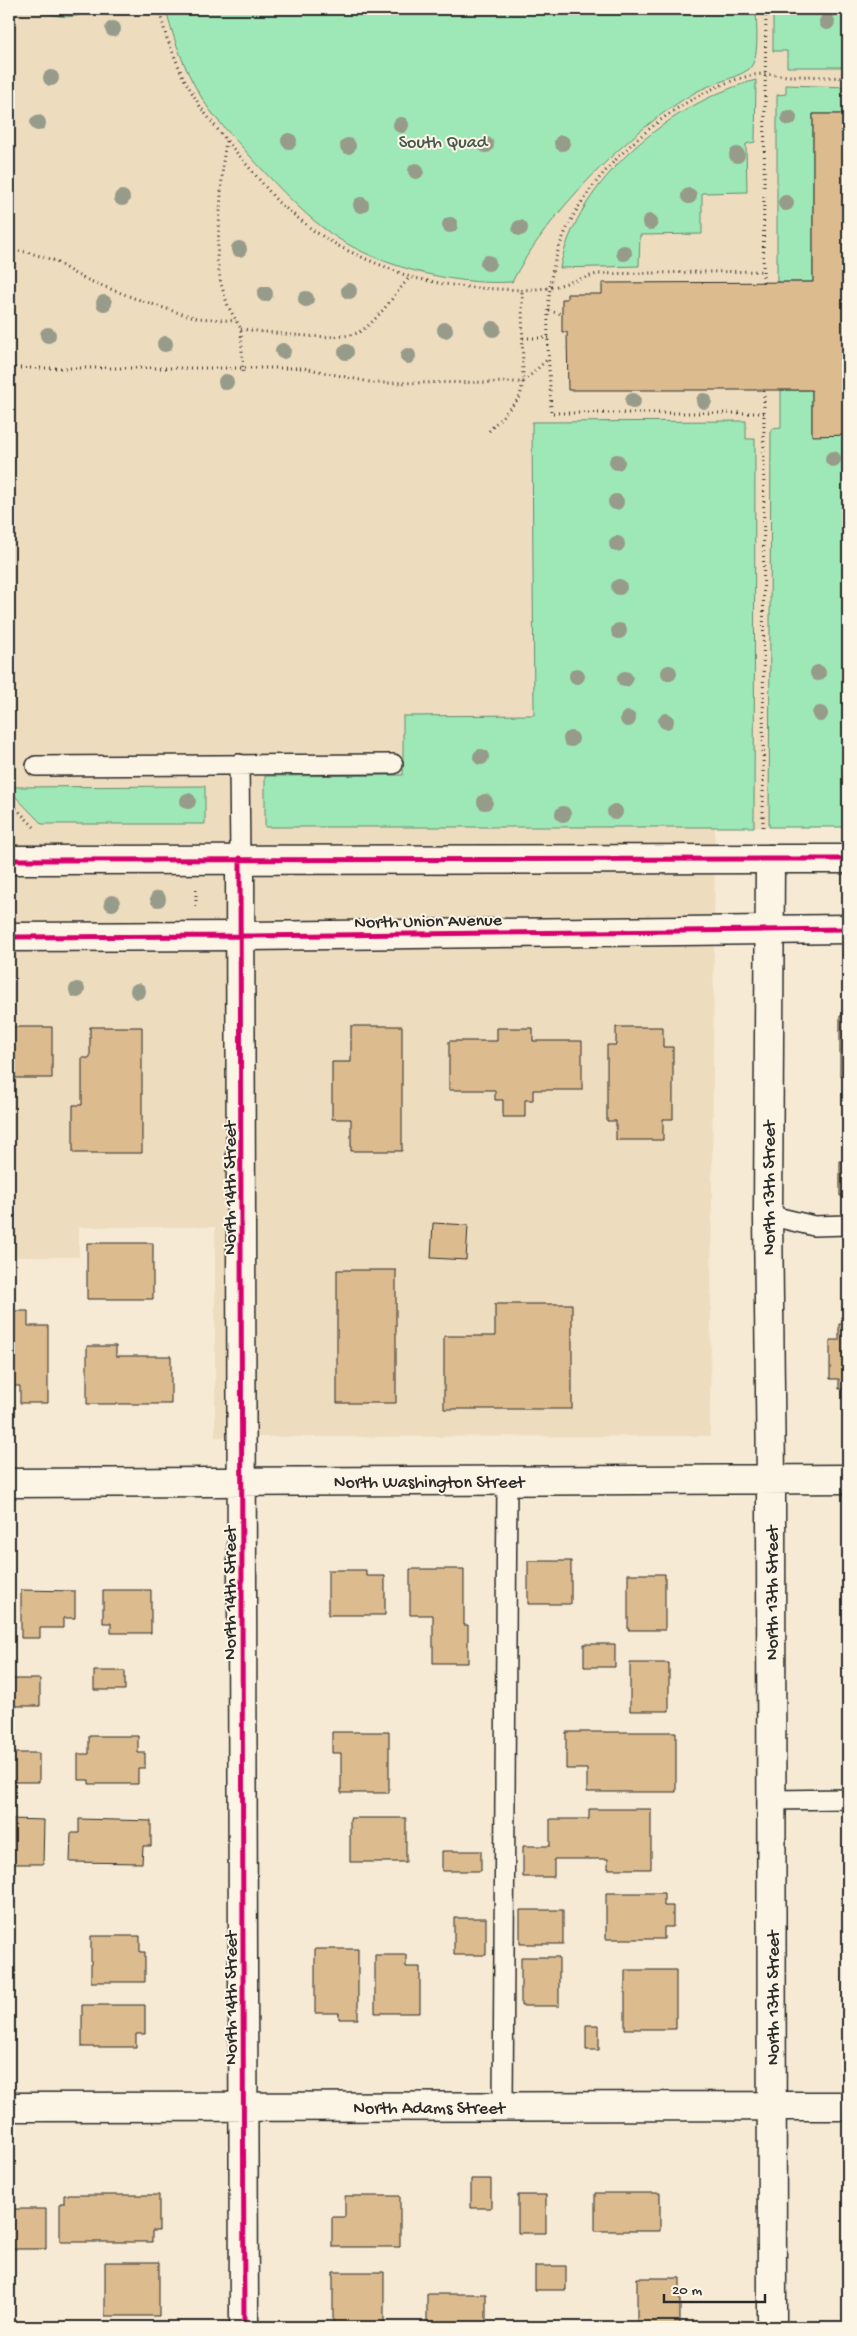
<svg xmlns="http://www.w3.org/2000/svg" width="857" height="2336" viewBox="0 0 857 2336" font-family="'Gochi Hand',sans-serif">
<rect width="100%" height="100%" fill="#f6ead4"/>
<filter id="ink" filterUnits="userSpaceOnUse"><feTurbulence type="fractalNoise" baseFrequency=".02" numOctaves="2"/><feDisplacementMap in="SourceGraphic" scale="10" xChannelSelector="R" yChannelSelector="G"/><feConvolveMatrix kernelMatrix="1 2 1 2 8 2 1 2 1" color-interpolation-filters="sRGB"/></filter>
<g filter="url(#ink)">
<path fill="#eedcbf" d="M9 9H848V827H715L710 1436 215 1437V1227H79V1257H9Z"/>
<path fill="#9ee8b7" stroke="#648a71" d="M36 9H93C76 21 55 17 36 9Z
M166 9H756C756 24 761 60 748 70 733 79 713 83 696 92 631 128 545 216 512 282 453 286 369 265 322 227 295 206 272 180 249 155 235 138 217 122 205 103 186 74 174 42 166 9Z
M773 9H848V67H787V51H773Z
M756 80 755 142 746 144 747 192 702 193V234L640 235 639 266 560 268C577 180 672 102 756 80Z
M786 85 848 87V107H843V114H813V282H777V95L786 94Z
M781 390H812V435H848V827H769L771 429 781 428Z
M746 421V439H755L754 827H265V776L403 775V716L534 715 532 422Z
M205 786V824H42L9 790V787Z"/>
<path fill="#dcbc8f" stroke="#2b2b2b" d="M843 107H848V435L812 436V390H568L567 332H562V299H567V294H602V283L813 282V114H843Z
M840 1016H848V1075H840Z
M351 1026H402V1151H351V1119H332V1062H351Z
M9 1027H52V1078H9Z
M90 1027H142V1153H73V1105H82V1058H90Z
M616 1027H663V1047H673V1119H663V1140H616V1121H607V1045H616Z
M497 1028H533V1041H582V1090H533V1100H525V1117H503V1100H495V1090H449V1041H497Z
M840 1161H848V1196H840Z
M433 1223 468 1225 466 1260 431 1258Z
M87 1243H153V1299H87Z
M337 1270H396V1403H337Z
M495 1304H572V1409H444V1336H495Z
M9 1311H28V1326H48V1403H20V1386H9Z
M839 1324H848V1389H839V1379H830V1340H839Z
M87 1346H116V1356H171V1404H87Z
M528 1561H571V1604H528Z
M410 1569H464V1625H468V1663H433V1615H410Z
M328 1570H366V1576H385V1615H328Z
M628 1574H665V1630H628Z
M21 1590 75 1591V1618H63V1628H40V1638H21Z
M103 1590H151V1633H111V1623H103Z
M584 1644H615V1667H584Z
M630 1663H669V1711H630Z
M94 1671H125V1690H94Z
M9 1679H40V1706H9Z
M332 1732H389V1793H341V1753H332Z
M566 1732H676V1792H587V1769H566Z
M89 1736H138V1753H145V1768H138V1784H89V1780H78V1754H89Z
M9 1753H39V1782H9Z
M589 1809H651V1869H608V1859H554V1877H523V1846H550V1819H589Z
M350 1818H406V1862H350Z
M9 1819 44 1820 43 1864H9Z
M79 1819 151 1821V1846H143L142 1863 70 1862 71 1833H79Z
M442 1851H481V1871H442Z
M606 1893H664V1906H673V1927H664V1939H606Z
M520 1910H563V1944H520Z
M454 1918H486V1955H454Z
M91 1936H140V1952H145V1982H91Z
M315 1949H358V2019H339V2013H315Z
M375 1955H406V1967H420V2013H375Z
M521 1957H559V2006H521Z
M625 1970H676V2029H625Z
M82 2005H145V2034H136V2047H82Z
M586 2025H599V2050H586Z
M471 2179H491V2208H471Z
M595 2193H660V2231H595Z
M64 2195H159V2231H152V2242H60V2203H64Z
M518 2195H546V2233H518Z
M345 2196H400V2247H332V2217H345Z
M9 2209H46V2249H9Z
M105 2262H159V2316H105Z
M535 2266H566V2290H535Z
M333 2272H384V2324H333Z
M637 2278H680V2327H637Z
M427 2294H486V2327H427Z"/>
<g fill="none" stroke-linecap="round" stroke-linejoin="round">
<defs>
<path id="lane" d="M239 764 240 858
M36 766 393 764
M768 1215 814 1226 848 1225
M772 1800 848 1799
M503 2107 507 1480"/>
<path id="street" d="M240 858C244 1348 244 1838 244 2327
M770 859 768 1215 771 1479 772 2327
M9 1483 848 1479
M9 2107 848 2106"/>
<path id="secondary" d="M9 860 848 859
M9 937 241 936 848 929"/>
</defs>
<use href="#lane" stroke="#2b2b2b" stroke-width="22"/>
<use href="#street" stroke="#2b2b2b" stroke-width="31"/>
<use href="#secondary" stroke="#2b2b2b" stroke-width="31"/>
<path stroke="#2b2b2b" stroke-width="3" stroke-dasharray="1 4" stroke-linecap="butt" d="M159 9 166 36 183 77 201 108 226 140 278 202 314 231 342 248 366 259 410 277 444 284 475 288 522 290 550 288 597 274 763 271
M226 141 223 162 217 260 221 284 228 306 241 329 243 372
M9 250 27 252 53 260 75 274 90 281 134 298 176 312 198 318 236 321
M763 282 766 9
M549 311 562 314
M241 329C267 332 335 342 357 333 375 325 396 292 410 277
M523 338H549
M9 364V402
M10 368H304L374 383 523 382 549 358
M764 413H551C550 372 545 329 550 288 553 256 567 223 585 197 620 146 691 87 754 75 764 73 777 75 788 76 808 76 828 77 848 78
M489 431 520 397 523 382 522 290
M9 801 36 829
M763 827 764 390
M196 890V906"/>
<use href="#lane" stroke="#fcf5e5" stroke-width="19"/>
<use href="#street" stroke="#fcf5e5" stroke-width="28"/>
<use href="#secondary" stroke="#fcf5e5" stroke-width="28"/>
<defs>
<path id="cycleway" d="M240 858C244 1348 244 1838 244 2327
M9 860 848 859
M9 937 241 936 848 929"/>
</defs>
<use href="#cycleway" stroke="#fcf5e5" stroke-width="8"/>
<use href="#cycleway" stroke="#d6006c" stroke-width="5"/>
</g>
<g fill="#969b8a">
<circle cx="827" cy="22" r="8"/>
<circle cx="113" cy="29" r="8"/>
<circle cx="51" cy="78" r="8"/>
<circle cx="789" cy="118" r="8"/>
<circle cx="38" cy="123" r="8"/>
<circle cx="401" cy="125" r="8"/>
<circle cx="289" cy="141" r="8"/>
<circle cx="562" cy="143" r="8"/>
<circle cx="486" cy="145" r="8"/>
<circle cx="348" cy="146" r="8"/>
<circle cx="737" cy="155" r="8"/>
<circle cx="416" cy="171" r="8"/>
<circle cx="689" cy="196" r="8"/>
<circle cx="122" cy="198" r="8"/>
<circle cx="786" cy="203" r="8"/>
<circle cx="361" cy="205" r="8"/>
<circle cx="650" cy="222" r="8"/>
<circle cx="450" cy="225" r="8"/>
<circle cx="520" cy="228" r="8"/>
<circle cx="239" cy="249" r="8"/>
<circle cx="624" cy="253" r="8"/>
<circle cx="488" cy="263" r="8"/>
<circle cx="349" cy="291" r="8"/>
<circle cx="265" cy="294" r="8"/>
<circle cx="306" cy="299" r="8"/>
<circle cx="104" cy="303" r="8"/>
<circle cx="493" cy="329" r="8"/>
<circle cx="445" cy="330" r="8"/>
<circle cx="48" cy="335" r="8"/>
<circle cx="165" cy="344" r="8"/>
<circle cx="283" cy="351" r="8"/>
<circle cx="346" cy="352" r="8"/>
<circle cx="408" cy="356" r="8"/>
<circle cx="226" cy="382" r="8"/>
<circle cx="633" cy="401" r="8"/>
<circle cx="704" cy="401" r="8"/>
<circle cx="833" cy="459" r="8"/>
<circle cx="617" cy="462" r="8"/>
<circle cx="616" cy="502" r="8"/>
<circle cx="617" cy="544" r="8"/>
<circle cx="619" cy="587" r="8"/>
<circle cx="619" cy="631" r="8"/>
<circle cx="669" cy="673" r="8"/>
<circle cx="818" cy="673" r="8"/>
<circle cx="577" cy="676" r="8"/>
<circle cx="625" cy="679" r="8"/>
<circle cx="820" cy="714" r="8"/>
<circle cx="628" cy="719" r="8"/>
<circle cx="666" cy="721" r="8"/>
<circle cx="571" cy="739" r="8"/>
<circle cx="481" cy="757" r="8"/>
<circle cx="188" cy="801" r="8"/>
<circle cx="485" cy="802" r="8"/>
<circle cx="615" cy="812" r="8"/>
<circle cx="563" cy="814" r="8"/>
<circle cx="158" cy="899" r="8"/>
<circle cx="112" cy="903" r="8"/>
<circle cx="77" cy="990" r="8"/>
<circle cx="138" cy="991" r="8"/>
</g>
</g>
<g text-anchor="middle" stroke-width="4" stroke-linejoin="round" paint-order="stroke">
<g font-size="18" fill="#485a4e" stroke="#fcf5e5">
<text x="443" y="147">South Quad</text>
</g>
<g font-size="18" fill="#2b2b2b" stroke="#fcf5e5">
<text transform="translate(428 920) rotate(-1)" y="6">North Union Avenue</text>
<text transform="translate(229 1188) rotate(-90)" y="6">North 14th Street</text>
<text transform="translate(768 1188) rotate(-90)" y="6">North 13th Street</text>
<text x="429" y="1487">North Washington Street</text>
<text transform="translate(229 1593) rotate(-90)" y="6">North 14th Street</text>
<text transform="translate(771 1593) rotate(-90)" y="6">North 13th Street</text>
<text transform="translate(230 1998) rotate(-90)" y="6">North 14th Street</text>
<text transform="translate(772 1998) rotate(-90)" y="6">North 13th Street</text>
<text x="429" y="2113">North Adams Street</text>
</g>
</g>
<rect width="857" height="2336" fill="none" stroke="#fcf5e5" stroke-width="30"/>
<rect x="15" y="15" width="827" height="2306" fill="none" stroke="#2b2b2b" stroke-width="2" filter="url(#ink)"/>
<path d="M664 2294v8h101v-8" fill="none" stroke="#2b2b2b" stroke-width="2.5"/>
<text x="672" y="2294" font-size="15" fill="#2b2b2b" stroke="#fcf5e5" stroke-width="4" paint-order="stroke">20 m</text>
</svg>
